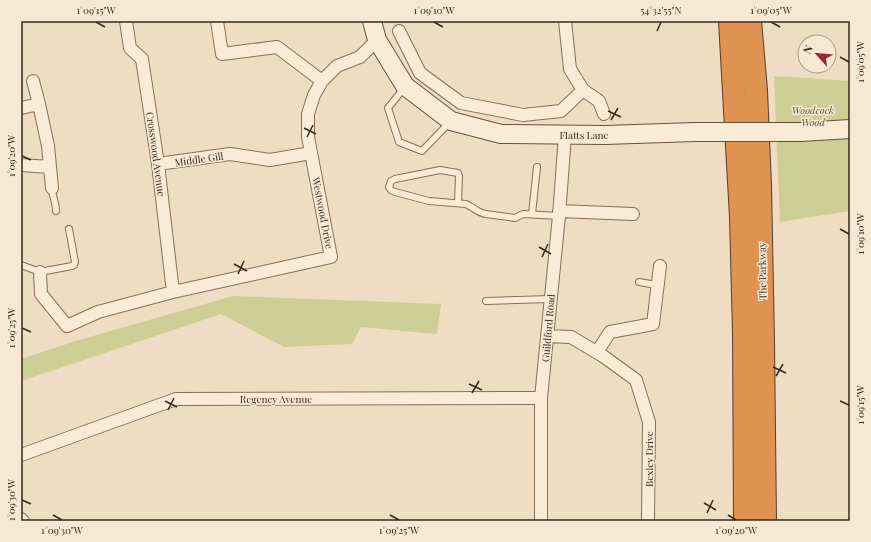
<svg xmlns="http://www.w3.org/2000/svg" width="871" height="542" viewBox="0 0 871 542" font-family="'Playfair Display',serif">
<rect width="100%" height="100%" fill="#efddc3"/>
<path fill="#cdcd96" d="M774 76 850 81V211L780 222Z
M233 296 441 304 437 334 361 327 352 344 284 347 221 314 21 381V359L79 340Z"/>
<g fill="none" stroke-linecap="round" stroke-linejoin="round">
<defs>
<path id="lane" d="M404 88 388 108 399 142 422 151 450 122
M52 188C52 196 56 202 56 211
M458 203 459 176 458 173 440 170 395 179 391 181 389 187 391 190 395 192 429 201 466 204C473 207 478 213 486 214L515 218 523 214 559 216
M532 214 537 167
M21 265 40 272 72 266 74 265 75 262 69 229
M639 282 657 285
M486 301 551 299"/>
<path id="street" d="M126 21 130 48 142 59 158 164 173 292
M217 21 222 54 277 47 322 81
M565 21 570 69 583 90 599 101 604 114
M399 31 420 73 461 103 523 115 561 111 583 90
M33 81 39 104
M21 108 39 104 48 146 50 167
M158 164 230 154 270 160 311 153
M21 165 50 167 52 188
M559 211 633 214
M40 272 41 294 67 326 98 312 173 292 331 257 308 137V114L314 95 322 81 337 66 360 57 377 40
M547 336 571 337 603 356 636 380 649 422 648 521
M597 352 610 332 653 324 660 266
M21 455 176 399 541 398
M21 519 23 521
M541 521V398L559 216 565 135"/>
<path id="secondary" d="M372 21 377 40 405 86 451 121 501 134 605 135 695 132
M801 132 850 129"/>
<path id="highway" d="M730 21 741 217 744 333 745 521
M750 21 756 90 760 186 763 341 765 521"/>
</defs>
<use href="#lane" stroke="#896e59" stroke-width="8"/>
<use href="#street" stroke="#896e59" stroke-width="14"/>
<use href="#secondary" stroke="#6b4f3c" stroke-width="20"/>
<use href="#highway" stroke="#573d2d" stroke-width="24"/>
<use href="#lane" stroke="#f9ebd6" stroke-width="6"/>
<use href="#street" stroke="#f9ebd6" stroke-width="12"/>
<use href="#secondary" stroke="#f9ebd6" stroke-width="18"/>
<use href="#highway" stroke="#e09351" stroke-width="22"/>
<defs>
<path id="secondary-bridge" d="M695 132H801"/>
</defs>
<use href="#secondary-bridge" stroke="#6b4f3c" stroke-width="20" stroke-linecap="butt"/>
<use href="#secondary-bridge" stroke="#f9ebd6" stroke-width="18"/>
</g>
<path fill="none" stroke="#39281e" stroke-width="1.5" d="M96 22 105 27M434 22 443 27M771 22 780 27M657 31 661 22M840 57 849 62M608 111 621 117M611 120 618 108M304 128 316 134M307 137 313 125M22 156 31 160M840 229 849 234M539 247 551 254M542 257 548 244M234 264 247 271M238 274 244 261M22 328 31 332M773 367 786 373M776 376 783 364M469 384 482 390M472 393 479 381M165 401 177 407M840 401 849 405M168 410 174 398M22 500 31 504M704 503 716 510M707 513 713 500M53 515 62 520M390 515 399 520M728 515 736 520"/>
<g text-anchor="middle" stroke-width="3" stroke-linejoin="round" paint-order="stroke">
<g font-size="10" font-style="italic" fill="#4e5624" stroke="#f6e8d2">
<text x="813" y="114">Woodcock<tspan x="813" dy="12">Wood</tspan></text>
</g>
<g font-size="10" fill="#39281e" stroke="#f6e8d2">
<text x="584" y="139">Flatts Lane</text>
<text transform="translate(156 154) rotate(82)" y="4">Crosswood Avenue</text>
<text transform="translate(199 159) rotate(-8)" y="4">Middle Gill</text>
<text transform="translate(323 213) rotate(79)" y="4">Westwood Drive</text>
<text transform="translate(762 271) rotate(-91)" y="4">The Parkway</text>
<text transform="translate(548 328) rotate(-85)" y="4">Guildford Road</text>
<text x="276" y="403">Regency Avenue</text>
<text transform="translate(649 459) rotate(-90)" y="4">Bexley Drive</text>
</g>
</g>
<rect width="871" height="542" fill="none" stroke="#f6e8d2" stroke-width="44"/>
<g transform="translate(817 54) rotate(297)"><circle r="19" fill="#f6e8d2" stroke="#aa9b8a"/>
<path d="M0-3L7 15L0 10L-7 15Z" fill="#9a2834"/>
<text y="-6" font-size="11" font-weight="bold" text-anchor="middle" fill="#39281e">N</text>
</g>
<rect x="22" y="22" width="827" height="498" fill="none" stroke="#39281e" stroke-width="1.5"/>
<g font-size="10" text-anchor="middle" fill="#39281e">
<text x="96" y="14">1°09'15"W</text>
<text x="434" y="14">1°09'10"W</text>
<text x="661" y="14">54°32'55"N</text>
<text x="771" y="14">1°09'05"W</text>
<text transform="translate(860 62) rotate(-90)" y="4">1°09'05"W</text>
<text transform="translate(11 156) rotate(-90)" y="4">1°09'20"W</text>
<text transform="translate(860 234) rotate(-90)" y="4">1°09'10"W</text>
<text transform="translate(11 328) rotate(-90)" y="4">1°09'25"W</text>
<text transform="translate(860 405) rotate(-90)" y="4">1°09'15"W</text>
<text transform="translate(11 500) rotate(-90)" y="4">1°09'30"W</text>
<text x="62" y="534">1°09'30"W</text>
<text x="399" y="534">1°09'25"W</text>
<text x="736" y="534">1°09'20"W</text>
</g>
</svg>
